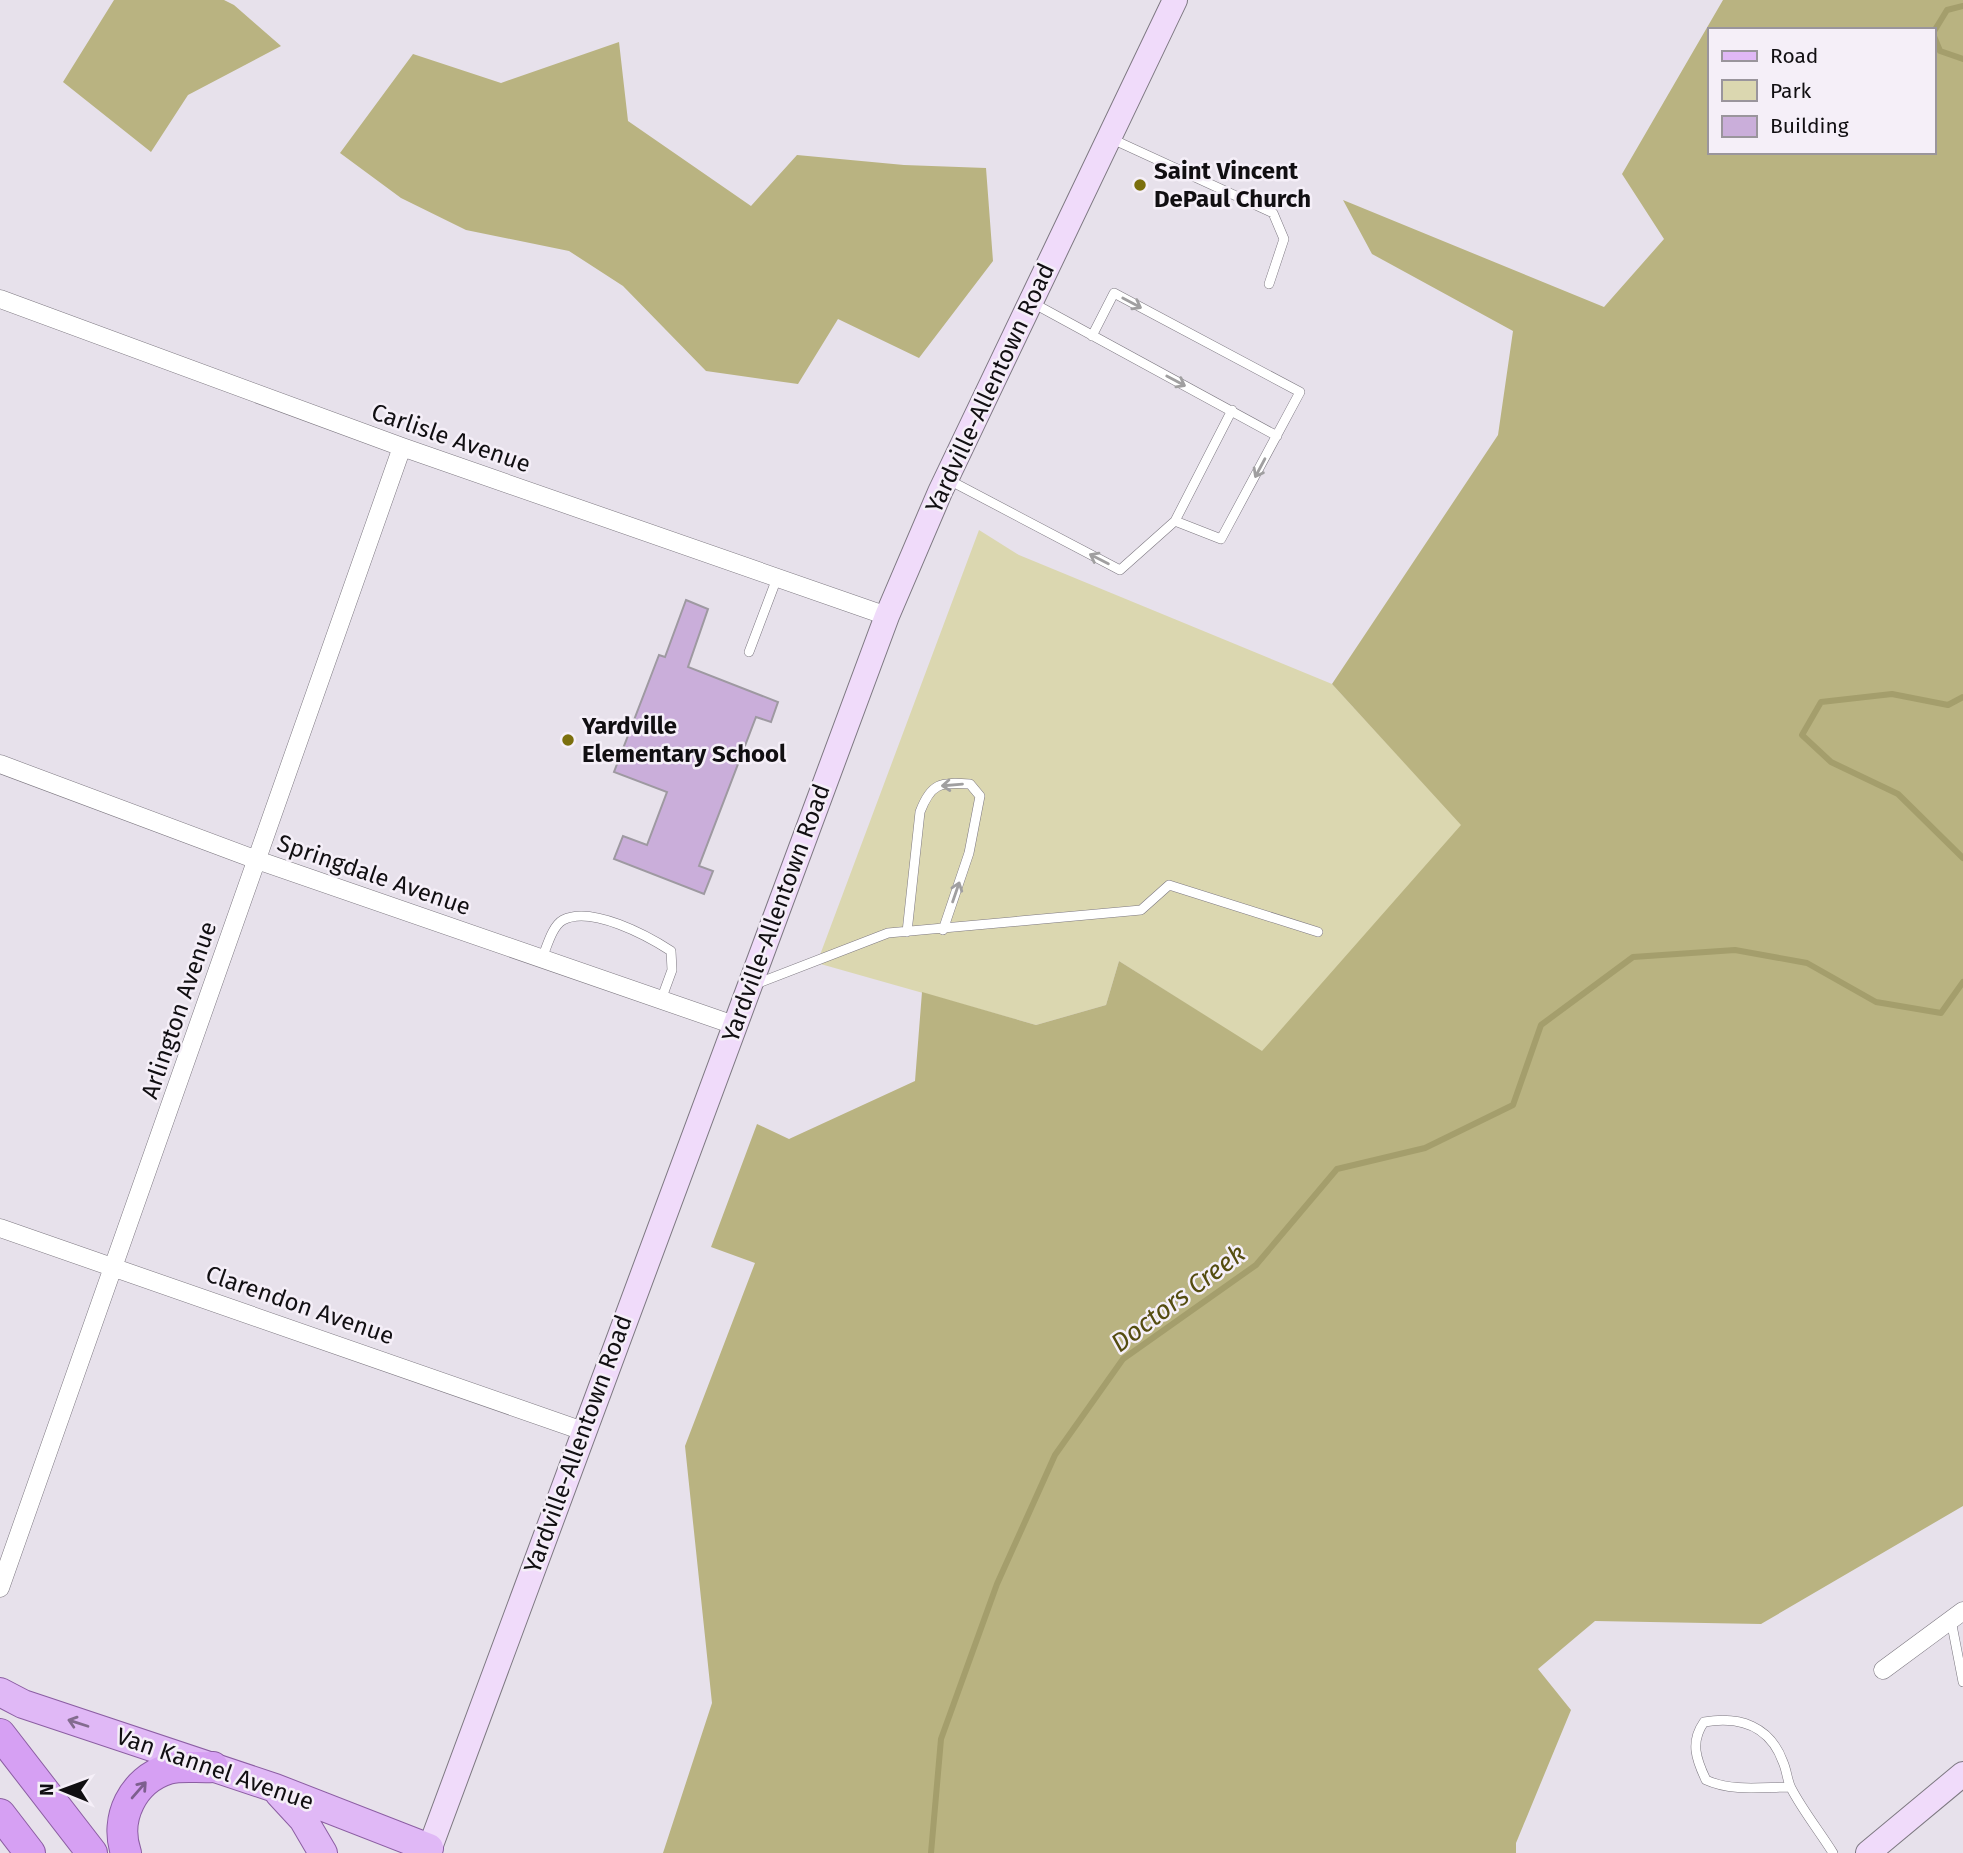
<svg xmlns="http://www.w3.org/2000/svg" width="1963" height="1853" viewBox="0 0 1963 1853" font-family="'Fira Sans',sans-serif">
<rect width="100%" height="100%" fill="#e7e1eb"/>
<path fill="#dbd7b0" d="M979 530 1019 555 1332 684 1462 825 1262 1052 1119 961 1106 1005 1036 1025 817 963Z"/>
<path fill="#b9b381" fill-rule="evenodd" d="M114 0H224L234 5 281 46 188 95 151 152 63 82Z
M1723 0H1963V1506L1761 1624 1595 1621 1538 1669 1571 1710 1516 1843V1853H663L712 1703 685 1446 755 1263 711 1247 757 1124 789 1139 915 1081 922 992 1036 1025 1106 1005 1119 961 1262 1051 1461 825 1332 684 1498 435 1513 331 1372 254 1343 200 1604 307 1664 239 1622 174ZM1709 30H1933V152H1709Z
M619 42 628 121 751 206 797 155 904 165 986 168 993 261 919 358 838 319 798 384 706 371 623 286 569 251 466 230 401 198 340 153 413 54 501 83Z"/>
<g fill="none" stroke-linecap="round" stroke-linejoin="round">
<path stroke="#a49e6c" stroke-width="6" d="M1933 33 1947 10 1963 6
M1933 34 1940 51 1963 59
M1963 697 1948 705 1892 694 1821 702 1802 735 1831 762 1898 794 1963 858
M931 1853 941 1739 997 1584 1055 1455 1123 1359 1256 1265 1337 1169 1425 1148 1513 1105 1541 1025 1633 957 1735 950 1807 963 1876 1002 1941 1013 1963 982"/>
</g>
<path fill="#caaeda" stroke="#9e99a1" stroke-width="2" d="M686 600 708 609 688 667 778 702 771 722 756 717 699 866 713 871 704 894 614 859 623 836 647 845 667 792 614 772 659 655 665 657Z"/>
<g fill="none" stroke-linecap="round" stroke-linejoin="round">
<defs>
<path id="service" d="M1112 139 1273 213 1284 239 1269 284
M1031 302 1277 436
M947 479 1120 570 1175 521 1221 539 1300 392 1114 293 1092 336
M1175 521 1232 410
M749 652 777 578
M907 932 920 812C931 783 940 782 970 784L980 796 969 853 943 930
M542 958C547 947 552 926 563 920 591 905 648 936 671 951L672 970 661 1000
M756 984 888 933 1141 910 1169 885 1318 932
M1951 1620 1963 1682
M1790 1787C1763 1787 1732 1792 1706 1780 1696 1759 1690 1742 1704 1722 1740 1716 1770 1726 1783 1762 1787 1771 1787 1780 1791 1788 1803 1811 1820 1832 1833 1853"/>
<path id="minor" d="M0 299 402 447 887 616
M0 764 257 860 734 1025
M0 1228 583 1431
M0 1588 402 447
M1883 1670 1963 1611"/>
<path id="secondary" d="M428 1853 887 616 940 492 1175 0
M1868 1853 1963 1774"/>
<path id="primary" d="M0 1692 23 1704 275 1788 429 1848
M279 1793 303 1819 323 1853"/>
<path id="trunk" d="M0 1734 92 1853
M0 1814 30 1853
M126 1853C114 1818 133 1780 168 1769 181 1765 199 1768 213 1767"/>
</defs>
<use href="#service" stroke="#7d7881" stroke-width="10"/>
<use href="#minor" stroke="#7d7881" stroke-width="19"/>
<use href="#secondary" stroke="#7d7881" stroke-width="26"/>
<use href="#primary" stroke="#8b5ea2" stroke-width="30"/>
<use href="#trunk" stroke="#8b5ea2" stroke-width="32"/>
<use href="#service" stroke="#fff" stroke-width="9"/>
<use href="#minor" stroke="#fff" stroke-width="18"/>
<use href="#secondary" stroke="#f0dbfa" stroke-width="24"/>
<use href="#primary" stroke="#e0b8f6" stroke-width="28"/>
<use href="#trunk" stroke="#d6a0f3" stroke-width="30"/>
</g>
<defs><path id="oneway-shaft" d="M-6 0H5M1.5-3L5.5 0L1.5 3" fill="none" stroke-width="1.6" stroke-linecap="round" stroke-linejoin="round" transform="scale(1.75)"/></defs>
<g stroke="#a09fa0">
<use href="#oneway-shaft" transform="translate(1132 303) rotate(28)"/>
<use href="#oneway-shaft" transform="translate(1176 381) rotate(28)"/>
<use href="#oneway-shaft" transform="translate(1260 468) rotate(118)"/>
<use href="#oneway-shaft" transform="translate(1099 559) rotate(-153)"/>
<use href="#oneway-shaft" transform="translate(952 785) rotate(175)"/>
<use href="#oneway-shaft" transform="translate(956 892) rotate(-71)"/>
</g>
<use stroke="#836c8f" href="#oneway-shaft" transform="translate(78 1723) rotate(-162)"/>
<use stroke="#7d5f8e" href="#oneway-shaft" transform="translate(139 1790) rotate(-49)"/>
<g fill="#7b6f0d" stroke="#f5eff8" stroke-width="2.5">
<circle cx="1140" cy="185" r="7"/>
<circle cx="568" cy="740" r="7"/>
</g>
<g text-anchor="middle" stroke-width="5" stroke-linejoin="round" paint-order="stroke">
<g font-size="24" font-weight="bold" fill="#110f12" stroke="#f5eff8" text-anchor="start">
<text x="1154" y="179">Saint Vincent<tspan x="1154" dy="28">DePaul Church</tspan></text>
<text x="582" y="734">Yardville<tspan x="582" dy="28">Elementary School</tspan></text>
</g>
<g font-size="24" fill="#110f12" stroke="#f5eff8">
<text transform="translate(990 388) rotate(-65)" y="8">Yardville-Allentown Road</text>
<text transform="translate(451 438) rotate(19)" y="8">Carlisle Avenue</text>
<text transform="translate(374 875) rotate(19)" y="8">Springdale Avenue</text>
<text transform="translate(776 913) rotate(-70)" y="8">Yardville-Allentown Road</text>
<text transform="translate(179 1010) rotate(-71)" y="8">Arlington Avenue</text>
<text transform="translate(300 1305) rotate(19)" y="8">Clarendon Avenue</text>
<text transform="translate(578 1444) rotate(-70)" y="8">Yardville-Allentown Road</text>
<text transform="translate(215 1769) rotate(19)" y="8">Van Kannel Avenue</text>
</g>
<g font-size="26" font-style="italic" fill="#544c0f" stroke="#f5eff8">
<text transform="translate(1178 1298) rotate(-37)" y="9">Doctors Creek</text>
</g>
</g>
<rect x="1708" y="28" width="228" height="126" fill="#f5eff8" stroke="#9a959c" stroke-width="2"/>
<rect x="1722" y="51" width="35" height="10" fill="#e0b8f6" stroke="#9a959c" stroke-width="2"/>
<text x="1770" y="63" font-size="21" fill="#110f12">Road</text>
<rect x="1722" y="80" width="35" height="21" fill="#dbd7b0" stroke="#9a959c" stroke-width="2"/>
<text x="1770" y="98" font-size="21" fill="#110f12">Park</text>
<rect x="1722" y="116" width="35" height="21" fill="#caaeda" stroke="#9a959c" stroke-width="2"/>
<text x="1770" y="133" font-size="21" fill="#110f12">Building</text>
<g transform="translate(63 1790) rotate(271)" stroke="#f5eff8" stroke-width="5" paint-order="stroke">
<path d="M0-5L12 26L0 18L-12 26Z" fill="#110f12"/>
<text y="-10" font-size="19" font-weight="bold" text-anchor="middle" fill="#110f12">N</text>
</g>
</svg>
